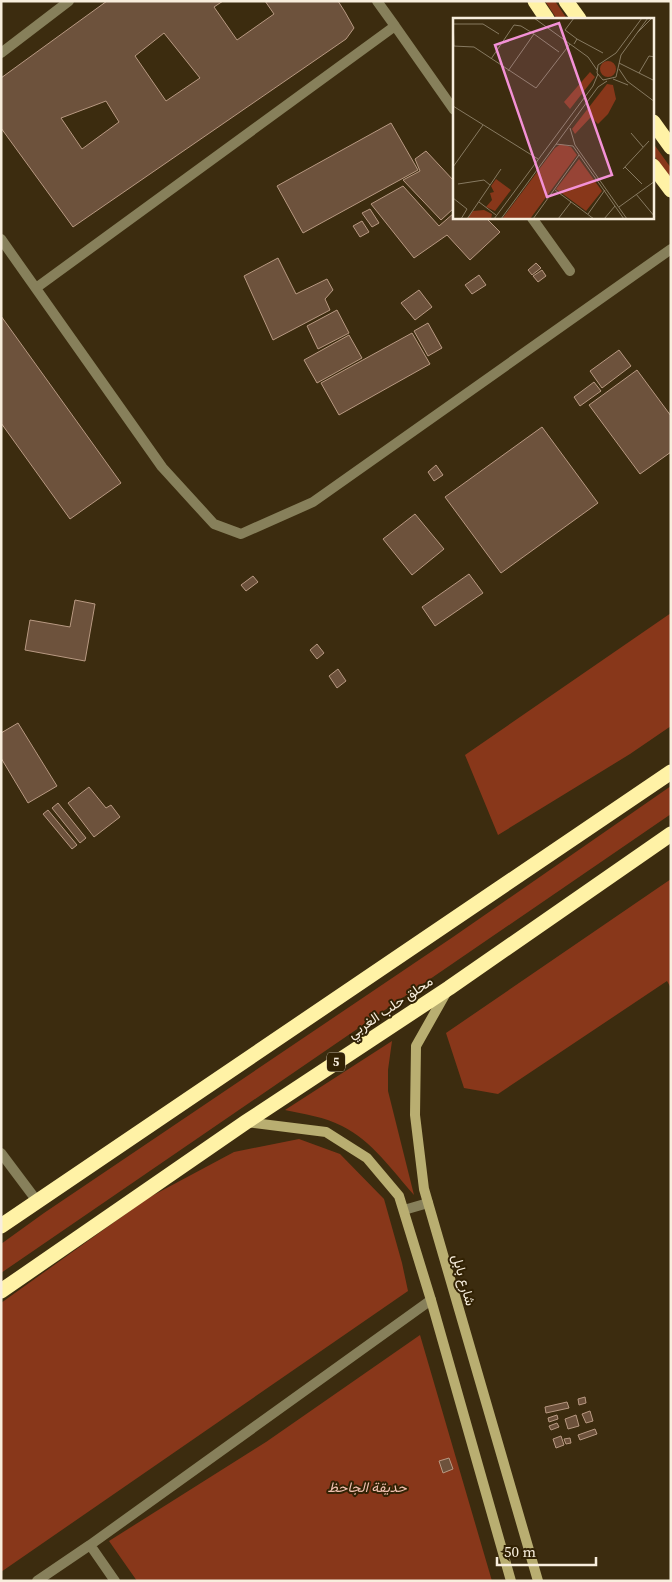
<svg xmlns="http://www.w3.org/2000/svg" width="672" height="1582" viewBox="0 0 672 1582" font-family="'Source Serif 4',Vazirmatn,serif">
<rect width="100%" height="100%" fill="#3c2c0f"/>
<path fill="#88371a" d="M545 1H555L567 19H557Z
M653 143 671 168V179L653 154Z
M671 613V726L630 754 498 835 465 755Z
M671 786V814L1 1273V1244L44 1213 453 937Z
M671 879V988L667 981 498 1094 464 1088 446 1033Z
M392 1041 388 1070V1091L414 1195C392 1170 372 1141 342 1126 325 1117 304 1114 285 1110Z
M299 1139 340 1154 384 1199 402 1263 408 1291 1 1572V1303L148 1198 234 1152Z
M420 1335 492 1581H137L109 1541 266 1442Z"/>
<path fill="#6d523c" stroke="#b89982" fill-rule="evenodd" d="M107 1H223L214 7 237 40 274 14 265 1H338L345 12 354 28 346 39 73 227 1 128V78ZM164 33 200 78 166 101 135 56ZM106 101 119 122 82 149 61 118Z
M391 123 418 170 303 233 277 186Z
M426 151 454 181V208L441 220 403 180 420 171 415 159Z
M403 186 439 226 454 213V218H486L500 232 470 260 447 235 414 258 371 204Z
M370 209 379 223 372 227 362 213Z
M362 221 369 232 360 237 353 226Z
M278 258 296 294 327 279 333 290 325 299 330 310 273 340 244 276Z
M536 263 541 268 532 275 528 270Z
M542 270 546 276 538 282 533 276Z
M479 275 486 285 472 294 465 285Z
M419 290 432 307 415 320 401 303Z
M337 310 349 333 318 349 307 326Z
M1 316 121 483 70 519 1 423Z
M428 323 442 348 428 356 414 331Z
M412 333 430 364 339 415 321 383Z
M349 335 362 358 317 383 304 360Z
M619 350 631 366 602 388 590 371Z
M637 370 671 416V452L640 474 589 405Z
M594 382 601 391 580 406 574 397Z
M542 427 598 503 501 573 445 497Z
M436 465 443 475 434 481 428 472Z
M415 514 444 549 412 575 383 539Z
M469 574 483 593 435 626 422 607Z
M253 576 258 582 246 591 241 585Z
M75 600 95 604 85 661 25 650 30 620 70 627Z
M317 644 324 653 317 659 310 650Z
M338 669 346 681 337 688 329 676Z
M18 723 57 786 28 803 1 758V733Z
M89 787 106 808 111 805 120 817 94 837 68 803Z
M58 803 86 838 80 843 52 808Z
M48 810 77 845 72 849 43 814Z
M585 1397 586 1403 579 1405 578 1399Z
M567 1402 569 1408 546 1413 545 1407Z
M590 1411 593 1421 586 1423 582 1414Z
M557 1415 558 1419 549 1422 548 1418Z
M576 1415 579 1426 568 1429 565 1419Z
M557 1423 559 1427 551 1430 549 1426Z
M595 1429 597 1434 580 1440 578 1435Z
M561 1436 564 1445 556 1448 553 1439Z
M570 1438 571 1443 566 1444 564 1439Z
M449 1458 453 1469 443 1473 439 1461Z"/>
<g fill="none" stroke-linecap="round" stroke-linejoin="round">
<path stroke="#87805b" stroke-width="10" d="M395 26 454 110
M1 53 69 1
M532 218 570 271
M1 239 162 467 214 524 241 534 313 502 671 249
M36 288 395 26 377 1
M1 1153 37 1201
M404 1210 428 1203
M90 1545 115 1581
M37 1581 90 1545 431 1300"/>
<path stroke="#b9ae71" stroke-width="10" d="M447 991 416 1046 415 1115 424 1189 538 1581
M246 1122 326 1132 367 1158 399 1196 431 1300 511 1581"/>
<path stroke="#fff2a6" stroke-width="15" d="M535 1 547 19
M566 1 579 19
M653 122 671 147
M653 166 671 190
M1 1226 671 772
M1 1291 246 1122 449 988 671 834"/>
</g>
<g text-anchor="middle" stroke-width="4" stroke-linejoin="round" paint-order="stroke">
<rect fill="#322204" stroke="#bdb19c" stroke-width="1" x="327" y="1052.5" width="18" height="19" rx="4"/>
<g font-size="12" font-weight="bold" fill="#f8eedd">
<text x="336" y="1066">5</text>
</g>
<g font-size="14" fill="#f8eedd" stroke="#322204">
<text transform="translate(390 1007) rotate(-34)" y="5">محلق حلب الغربي</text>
<text transform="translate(464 1280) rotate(74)" y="5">شارع بابل</text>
</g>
<g font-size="14" font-style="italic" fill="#f1c1b1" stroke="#322204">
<text x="367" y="1492">حديقة الجاحظ</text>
</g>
</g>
<g transform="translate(453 18)">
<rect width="201" height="201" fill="#3c2c0f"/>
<path d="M147 51a8 8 0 1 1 16 0a8 8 0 1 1-16 0ZM137 54 142 59 117 91 111 84ZM154 66 160 67 163 81 155 96 145 106 138 99 122 116 119 111ZM108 126 118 129 124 137 77 201H49L102 130ZM126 141 149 173 133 193 103 171ZM43 161 58 172 42 193 33 189 39 182 37 175 41 174 38 168ZM31 192 39 196 38 201H14L20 193Z" fill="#88371a"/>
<path fill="none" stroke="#877a61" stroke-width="1" d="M0 0 1 28M81 0 135 39 144 52M189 0 163 35 145 47 144 55 150 62 163 59 168 37 195 0M0 6H30L46 16M184 15 199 0M81 16 106 34M124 21 150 35M121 26 124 21 112 12 121 0M0 28 21 29 83 70 117 26M38 41 61 7 68 8 81 16 55 53M166 45 202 63M166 51 174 63 202 84M186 55 196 38 202 39M160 61 175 67M0 88 85 141M117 110 122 127 174 201M178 115 190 129M103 126 120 128 171 201M0 149 30 107M172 149 189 166M170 151 196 123M5 166 31 162 37 167M102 172 141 201M183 176 202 199M0 180 14 191 8 201M26 184 43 197M166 189 202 163M135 196 152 172M14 201 48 151M41 201 140 68 145 56M48 201 145 69 154 63M80 201 126 137M105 201 118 184M151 201 162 188"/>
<path fill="#f391d6" fill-opacity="0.15" stroke="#f391d6" stroke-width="2.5" d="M106 5 159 157 94 179 42 27Z"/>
<rect width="201" height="201" fill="none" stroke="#f8eedd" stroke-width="2.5"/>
</g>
<rect width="672" height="1582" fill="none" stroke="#f8eedd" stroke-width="5"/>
<path d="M497 1557v8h99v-8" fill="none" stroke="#f8eedd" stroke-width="2.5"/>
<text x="504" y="1557" font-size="15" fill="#f8eedd" stroke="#322204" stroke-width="4" paint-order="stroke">50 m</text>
</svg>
